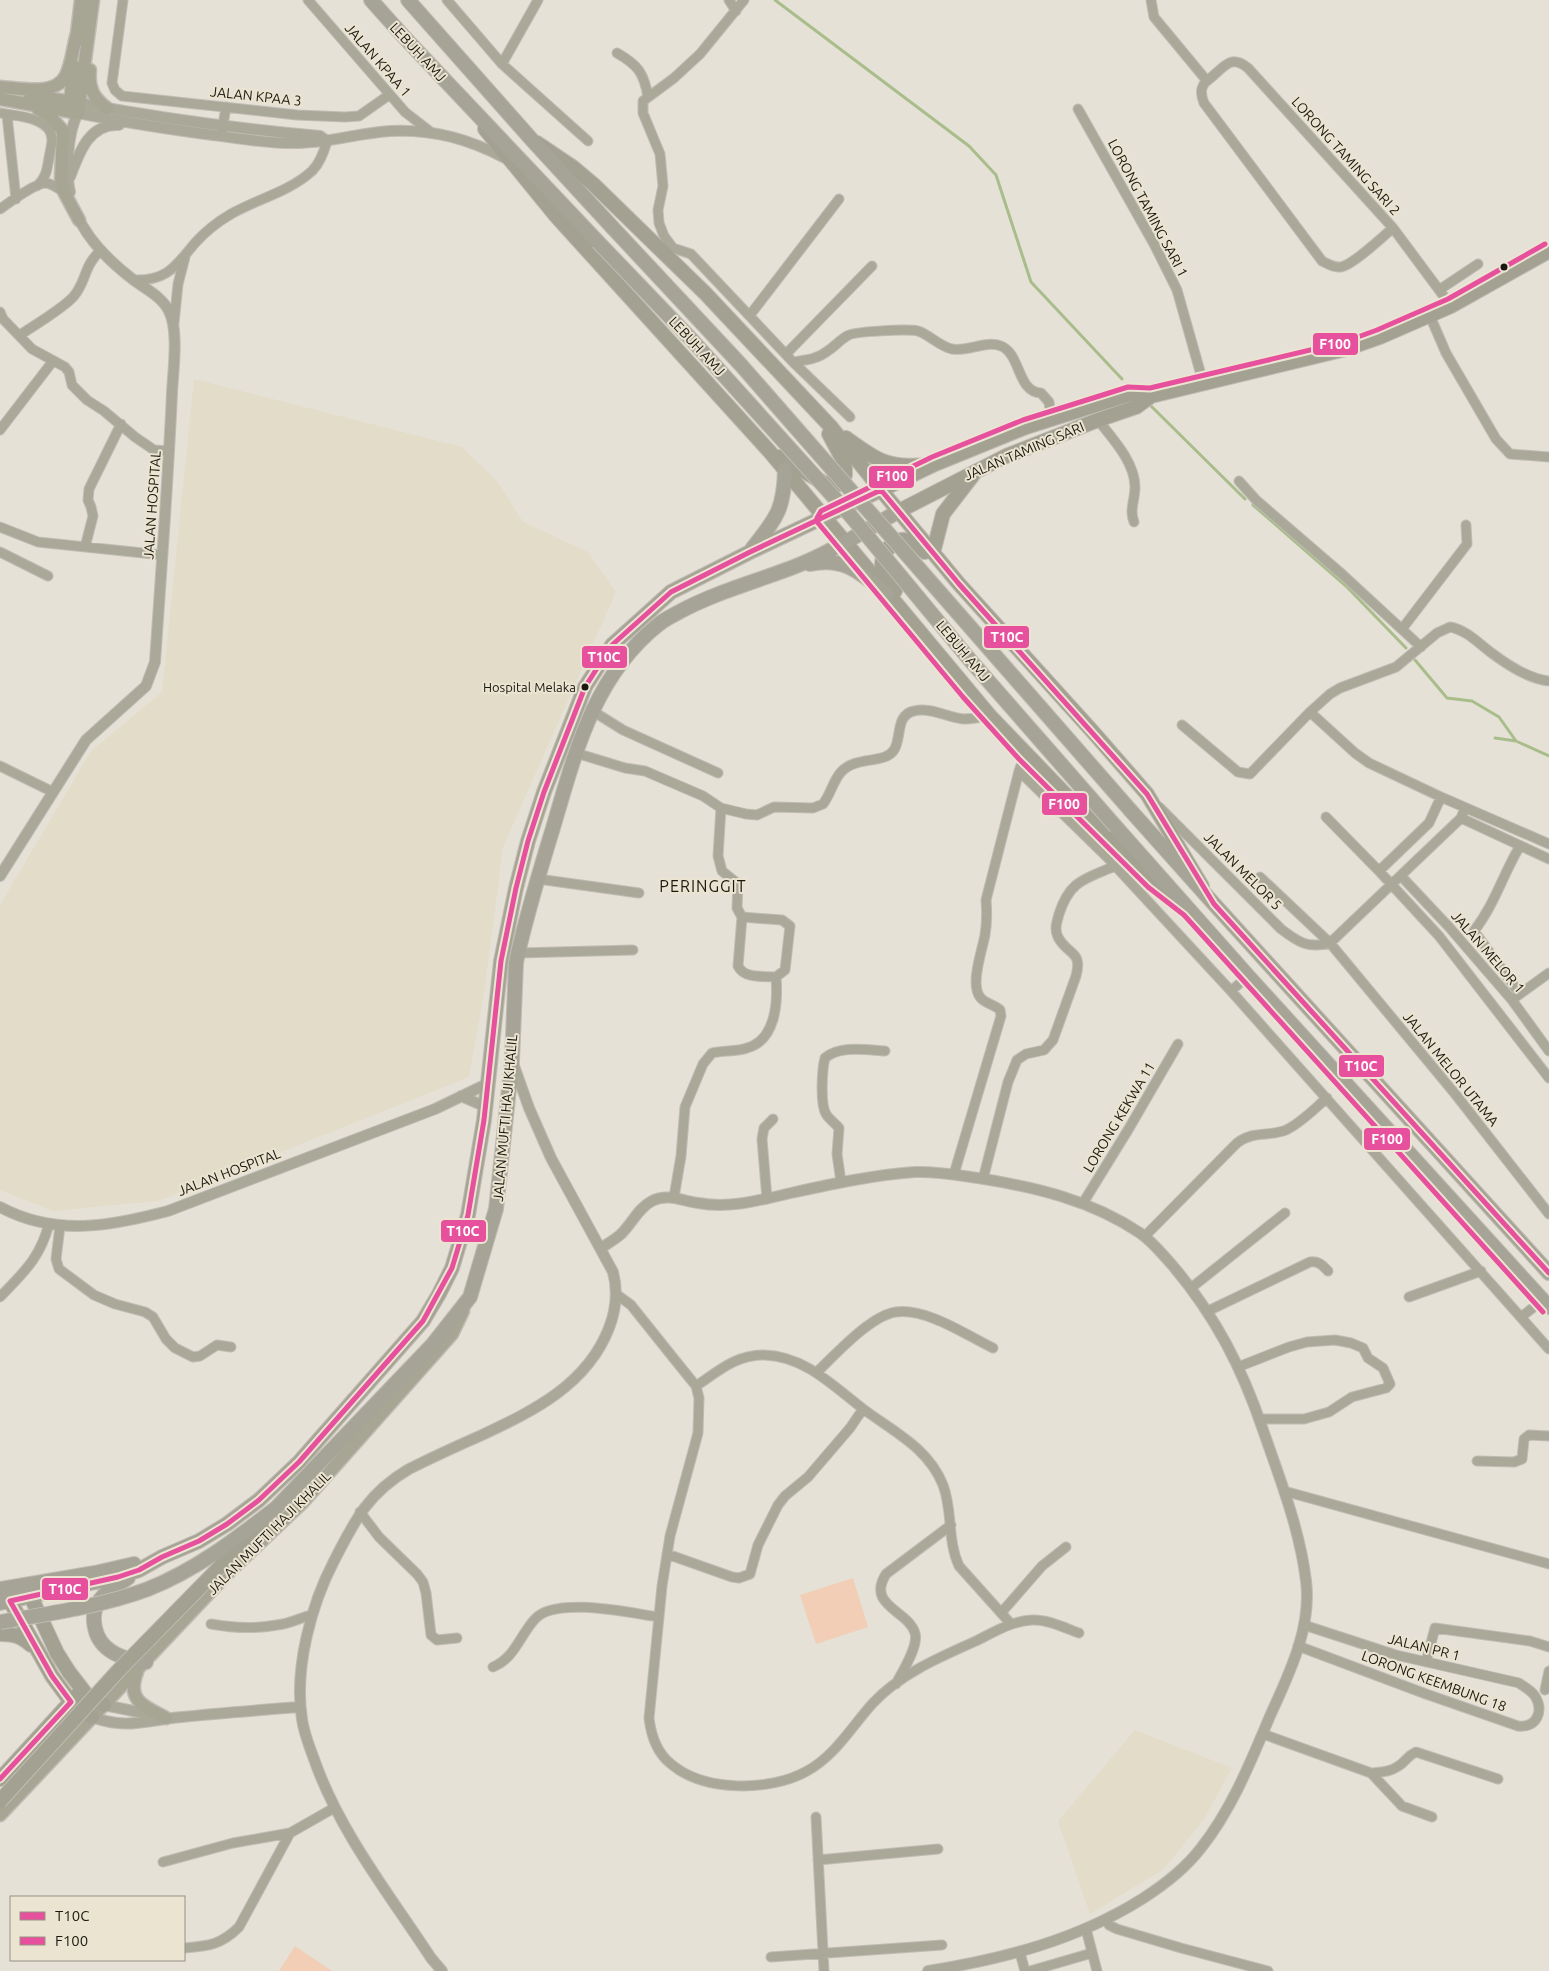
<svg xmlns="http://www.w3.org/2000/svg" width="1549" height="1971" viewBox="0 0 1549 1971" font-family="Ubuntu,sans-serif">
<rect width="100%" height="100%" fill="#e5e1d7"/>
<path fill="#e3dcc9" d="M194 379 462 447 497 481 523 522 588 552 616 592 503 847 485 987 469 1077 158 1201 53 1211 0 1190V905L91 751 162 692Z
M1135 1730 1232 1768 1204 1819 1164 1869 1090 1914 1058 1821Z"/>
<path fill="#f1ceb5" d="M853 1578 868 1627 816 1644 800 1595Z
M295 1946 332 1971H279Z"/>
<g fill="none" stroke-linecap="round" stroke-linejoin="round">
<path stroke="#a9bd8b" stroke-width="3" d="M775 0 969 146 996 175 1031 282 1122 379
M1151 406 1245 499
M1253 505 1346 586 1406 648
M1415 660 1447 698 1472 701 1499 717 1516 741 1549 756
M1495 738 1516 741"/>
<defs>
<path id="minor" d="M123 0 112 83 115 90 122 96 297 115 345 117 359 116 389 95
M308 0 405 112 432 133
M447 0 502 64 588 141
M729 0 736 11
M1151 0 1154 17 1207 81
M617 53C638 65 644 73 648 97
M502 64 538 0
M1078 109 1154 244 1177 290 1203 382
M0 113C16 116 51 117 52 139 52 145 50 152 49 158 47 170 46 178 37 186
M7 115 16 199
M222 131 226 107
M0 209C10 202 35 183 46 183 53 184 59 189 64 192
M1393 228C1382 237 1353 265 1341 267 1334 268 1328 264 1322 261L1204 103C1202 98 1200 91 1203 86 1204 82 1211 78 1214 75 1227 63 1233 56 1248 68L1393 228 1451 306
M673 248 664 236 659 223 658 210 663 186 660 154 643 113V101L674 78 700 54 744 0
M666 255 673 248 691 254 793 362C807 360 818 359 829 350 835 346 840 340 847 336 853 331 909 329 918 331 930 335 939 346 952 349 968 352 986 340 1001 346 1021 354 1017 392 1041 393L1049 402 1051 418
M133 280C167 281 175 267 195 243 204 233 219 221 231 214 257 199 289 192 312 171 320 163 324 152 327 141
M1439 290 1478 264
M0 312 3 319 32 349 65 367 69 372 72 385 87 400 104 411 135 437 154 450 169 451
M750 315 839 199
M1430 316 1446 353 1496 439 1510 454 1549 457
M174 323 178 284 185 257
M20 335C33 326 64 308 74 296 87 280 83 267 101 250
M786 354 872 266
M793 362 850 417
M1098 420C1112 438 1135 462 1135 487 1135 500 1129 510 1134 522
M0 430 53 361
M1239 481 1256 500 1343 575 1421 647
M0 527 38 542 162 555
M85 547 93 516 91 507 88 500 89 489 121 424
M0 552 48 576
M1402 629 1467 544 1466 525
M591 710 623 730 718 773
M1310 712 1355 753 1369 763 1441 797 1549 844
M1182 725 1238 772 1250 774 1310 712 1330 694 1340 688 1396 667 1437 633 1450 627C1467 630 1479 644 1493 654 1509 666 1529 679 1549 681
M576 753 625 768 645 771 703 796 721 808 746 814 757 815 774 807 813 808 823 804C831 794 833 780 842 771 857 756 885 764 894 750 902 738 895 715 914 711 930 707 947 717 963 719 972 719 981 717 990 716
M1025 754 1019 771 1107 857 1231 991 1549 1349
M0 766 53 792
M1159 807 1281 929C1298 942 1308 949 1330 943L1461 818 1465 808
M1326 817 1379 871 1439 936 1549 1078
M1461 818 1549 859
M1379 871 1429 823 1441 797
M1401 876 1449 927 1512 1000 1549 1051
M1260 877 1330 943 1456 1095 1549 1214
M538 879 639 893
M742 917 782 920 790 926 785 970 776 977
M518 953 633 950
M1231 991 1248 976
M1520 994 1474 931C1495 904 1503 874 1520 846
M1517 996 1549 973
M954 1174 1001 1016 1000 1010C994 1004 985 1004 980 997 970 984 982 951 985 935 987 923 987 912 986 900L1019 771
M983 1179 1008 1082 1017 1060 1026 1054 1044 1050 1053 1040 1076 976C1083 950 1067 955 1058 937 1054 929 1057 922 1059 914 1070 880 1085 879 1115 866
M841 1182 837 1154 839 1128C835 1123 829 1119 826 1114 820 1104 822 1069 825 1058 840 1045 866 1050 885 1051
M674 1197 681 1156 685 1107 703 1064 712 1053C724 1050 736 1052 747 1048 776 1040 778 1002 776 977 764 976 744 979 738 966L742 917 737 908 738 884 722 871 718 856 721 808
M767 1199 762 1139 764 1128 773 1119
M1083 1203 1128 1130 1178 1044
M60 1226 56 1259 59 1269 94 1295 115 1304 145 1312 153 1317 166 1339 175 1348 193 1357 200 1356 217 1345 231 1347
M1145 1236 1237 1143C1254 1130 1269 1137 1286 1130 1301 1123 1315 1108 1327 1098
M1191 1288 1285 1213
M616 1294 631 1305 675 1360 696 1386 699 1398 698 1433 670 1536 662 1586 649 1718C651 1735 657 1753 671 1764 704 1792 770 1792 807 1771 835 1756 852 1726 873 1703 900 1674 940 1657 976 1641 994 1632 1012 1621 1032 1620 1047 1619 1065 1628 1079 1633
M0 1297C24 1272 40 1258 49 1224
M1409 1297 1481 1271
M1208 1311 1310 1262C1319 1261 1322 1265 1328 1271
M1521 1317 1543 1300
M1238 1367 1289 1347 1307 1342 1335 1340 1351 1343 1363 1348 1368 1358 1383 1368 1390 1384 1386 1388 1352 1397 1329 1412 1304 1419H1259
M817 1372C835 1355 871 1315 896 1312 927 1308 966 1335 993 1348
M696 1386C717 1372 737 1354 764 1355 804 1356 832 1385 862 1408 892 1431 928 1447 943 1485 953 1511 947 1540 959 1566L1011 1624
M1477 1461 1514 1462 1522 1459 1524 1439 1529 1435 1549 1436
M1284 1491 1549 1564
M360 1512 379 1537 417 1574 423 1582 426 1593 431 1635 437 1640 457 1638
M667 1554 732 1577 739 1578 750 1574 758 1545 778 1505 785 1496 808 1477 850 1428 863 1409
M1001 1613 1042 1566 1066 1547
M211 1624C233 1628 255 1629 277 1625 289 1624 300 1618 311 1615
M1298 1646 1426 1694 1518 1726C1537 1728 1544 1711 1535 1696 1531 1690 1524 1687 1519 1683L1396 1655 1304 1625
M1426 1662 1435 1628 1530 1641 1549 1647
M493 1667C515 1658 520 1635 535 1619 555 1596 631 1613 658 1617
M896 1684C902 1672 919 1646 915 1633 908 1610 866 1606 886 1574L951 1525
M1545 1690 1549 1671
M1263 1734 1371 1773C1381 1772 1391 1772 1400 1765 1407 1760 1407 1756 1416 1752L1498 1779
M1371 1773 1402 1806 1432 1817
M816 1817 824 1971
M818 1860 938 1849
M163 1862 233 1843 290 1833 334 1808
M1106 1920 1109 1925 1117 1929 1181 1948 1268 1971
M1086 1929 1097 1971
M184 1948C208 1946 221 1945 239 1927L290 1833
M1020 1953 1025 1971
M771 1957 942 1945
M1030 1971 1092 1953"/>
<path id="tertiary" d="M79 103C159 118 239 129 320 136L327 141
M70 177C79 153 89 123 119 125
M70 192C65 171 68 131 78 113 123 122 168 129 213 135 240 139 266 143 293 143 326 144 357 133 390 131 434 129 469 139 507 159
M0 876 86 740 146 686 155 662C161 573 168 483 172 393 173 371 179 331 169 311 162 297 146 289 135 281 111 263 88 241 76 213
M461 1096 486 1107
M0 1207C56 1237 111 1226 168 1211L435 1109 489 1083
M601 1248C607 1244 614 1240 620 1235 632 1224 638 1208 652 1201 667 1193 683 1201 698 1203 729 1209 761 1200 791 1193 832 1184 873 1175 915 1172 936 1171 957 1175 978 1178 1035 1187 1091 1200 1140 1233 1153 1242 1163 1255 1173 1266 1216 1317 1242 1368 1263 1430 1280 1479 1300 1530 1306 1581 1312 1628 1289 1674 1270 1716 1251 1761 1232 1809 1201 1848 1185 1869 1164 1885 1142 1899 1077 1940 1003 1959 928 1971
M104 1705 158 1716
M92 1717C128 1730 146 1720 182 1717 221 1713 261 1710 300 1707
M442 1971 431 1958C389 1894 339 1831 314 1759 309 1746 304 1733 302 1719 294 1669 311 1605 334 1561 355 1520 368 1493 409 1469 433 1457 457 1446 482 1435 533 1411 587 1385 609 1328 616 1310 618 1291 613 1272L551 1158 529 1108 513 1063"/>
<path id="secondary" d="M76 42 81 0
M90 70C88 87 93 98 107 108
M0 87C19 88 56 97 66 75 72 63 73 47 77 33
M30 95 77 103
M0 99 78 113 93 0
M38 109 50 116 63 131 61 179 64 192 79 220
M69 111 74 66
M137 1672C126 1701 144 1706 166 1718
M0 1815 229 1572 303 1502 452 1334 463 1311"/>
<path id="primary" d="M485 129 556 216 770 452 990 716 1119 850 1153 882 1176 899
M537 143 574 168 593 184 705 293 831 427 881 490 959 584 1093 732 1147 794 1202 886
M846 438C876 460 888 469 926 465
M779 457 824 483 837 485 841 483 845 475V468L844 462 829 434
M881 490 935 464 1026 427 1130 394 1151 396 1346 349 1380 337 1451 306 1549 251
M899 511 1006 456 1098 420 1136 407 1151 396
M933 553 943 514 973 475
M895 591C890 584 882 576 882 567 881 555 892 538 905 540 913 541 919 547 925 552
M31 1597 57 1653 69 1672 89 1698 104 1705
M10 1601 52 1676 71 1702 78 1710 92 1717
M0 1634C14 1634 21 1636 31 1645
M0 1779 77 1695"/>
<path id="trunk" d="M371 0 405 38 598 242
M408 0 532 140 613 228
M752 549C776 518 784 511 785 469
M810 564C845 556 861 574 887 594
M1131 811 1214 904 1549 1273
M1116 827 1248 976 1549 1307
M276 1508 433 1344 470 1297 496 1209 512 1061 516 963 518 953C528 911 540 870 553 828 575 753 594 675 659 624 665 619 672 616 679 612 714 593 754 582 791 568 829 554 864 531 899 511
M128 1578C118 1584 104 1592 98 1603 93 1611 93 1619 95 1628 100 1652 125 1660 146 1662
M0 1589 95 1573 134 1564
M0 1603 118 1577 139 1570 162 1557 199 1541 227 1524 259 1500 299 1462 423 1321 439 1294 452 1268 468 1215 484 1120 501 961 516 888 528 841 544 792 585 687 612 645 671 592 750 552 881 490"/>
</defs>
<use href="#minor" stroke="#c0bcb4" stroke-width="11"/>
<use href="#tertiary" stroke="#c0bcb4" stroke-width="12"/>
<use href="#secondary" stroke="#c0bcb4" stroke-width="15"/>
<use href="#primary" stroke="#c0bcb4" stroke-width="16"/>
<use href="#trunk" stroke="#c0bcb4" stroke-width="16"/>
<use href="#minor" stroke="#a9a899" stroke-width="9"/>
<use href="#tertiary" stroke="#a9a899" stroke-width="10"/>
<use href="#secondary" stroke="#a7a694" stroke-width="12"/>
<use href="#primary" stroke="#a3a192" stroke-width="14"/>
<use href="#trunk" stroke="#a6a496" stroke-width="14"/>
<defs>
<path id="primary-bridge" d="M0 1801 118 1671 262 1524"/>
<path id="trunk-bridge" d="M613 228 741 365 1131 811
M598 242 691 339 850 515 970 660 1116 827
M0 1622C47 1614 103 1606 148 1589 196 1570 236 1539 276 1508"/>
</defs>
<use href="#primary-bridge" stroke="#c0bcb4" stroke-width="16" stroke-linecap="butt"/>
<use href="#trunk-bridge" stroke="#c0bcb4" stroke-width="16" stroke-linecap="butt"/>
<use href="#primary-bridge" stroke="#a3a192" stroke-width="14"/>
<use href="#trunk-bridge" stroke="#a6a496" stroke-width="14"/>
<defs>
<path id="bus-1" d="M0 1779 71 1702 52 1676 10 1601 118 1577 139 1570 162 1557 199 1541 227 1524 259 1500 299 1462 423 1321 452 1268 468 1215 484 1120 501 961 516 888 528 841 544 792 585 687 612 645 671 592 750 552 881 490 959 584 1147 794 1214 904 1549 1273"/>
<path id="bus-2" d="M1543 1312 1184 915 1148 887 1019 759 963 697 818 523 817 518 821 511 932 457 1023 420 1128 387 1150 388 1344 342 1377 330 1448 299 1545 244"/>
</defs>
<use href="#bus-1" stroke="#ebe4d1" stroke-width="9"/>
<use href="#bus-2" stroke="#ebe4d1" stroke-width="9"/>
<use href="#bus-1" stroke="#e6509d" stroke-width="5"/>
<use href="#bus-2" stroke="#e6509d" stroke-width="5"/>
</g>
<g fill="#1a1811" stroke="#ebe4d1" stroke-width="2">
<circle cx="1504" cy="267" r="4.5"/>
<circle cx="585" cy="687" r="4.5"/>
</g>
<g text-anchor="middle" stroke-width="4" stroke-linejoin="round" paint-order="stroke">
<g font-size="13" fill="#1a1811" stroke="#ebe4d1" text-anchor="end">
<text x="576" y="692">Hospital Melaka</text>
</g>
<g font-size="14" fill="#1a1811" stroke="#ebe4d1">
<text transform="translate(418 52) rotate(47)" y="5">LEBUH AMJ</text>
<text transform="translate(378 60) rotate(49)" y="5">JALAN KPAA 1</text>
<text transform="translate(256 96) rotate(6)" y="5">JALAN KPAA 3</text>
<text transform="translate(1346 156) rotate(48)" y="5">LORONG TAMING SARI 2</text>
<text transform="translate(1148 208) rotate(62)" y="5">LORONG TAMING SARI 1</text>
<text transform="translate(697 346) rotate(47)" y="5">LEBUH AMJ</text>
<text transform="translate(1024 451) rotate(-23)" y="5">JALAN TAMING SARI</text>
<text transform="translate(152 505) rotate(-86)" y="5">JALAN HOSPITAL</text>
<text transform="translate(963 651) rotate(50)" y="5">LEBUH AMJ</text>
<text transform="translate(1243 871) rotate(45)" y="5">JALAN MELOR 5</text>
<text transform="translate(1488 952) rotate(49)" y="5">JALAN MELOR 1</text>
<text transform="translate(1451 1069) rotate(51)" y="5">JALAN MELOR UTAMA</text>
<text transform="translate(1119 1117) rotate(-59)" y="5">LORONG KEKWA 11</text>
<text transform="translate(505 1118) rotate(-85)" y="5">JALAN MUFTI HAJI KHALIL</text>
<text transform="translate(229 1172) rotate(-21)" y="5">JALAN HOSPITAL</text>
<text transform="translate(269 1533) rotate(-45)" y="5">JALAN MUFTI HAJI KHALIL</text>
<text transform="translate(1424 1647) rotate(14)" y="5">JALAN PR 1</text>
<text transform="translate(1434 1681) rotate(20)" y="5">LORONG KEEMBUNG 18</text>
</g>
<g font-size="16" letter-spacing="1" fill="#1a1811" stroke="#ebe4d1">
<text x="703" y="892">PERINGGIT</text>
</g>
</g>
<g stroke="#ebe4d1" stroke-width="2">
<rect x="1312" y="332" width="47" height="24" rx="5" fill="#e6509d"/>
<rect x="868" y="465" width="47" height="24" rx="5" fill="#e6509d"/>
<rect x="983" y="625" width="47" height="24" rx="5" fill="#e6509d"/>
<rect x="581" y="645" width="47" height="24" rx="5" fill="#e6509d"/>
<rect x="1041" y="792" width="47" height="24" rx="5" fill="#e6509d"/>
<rect x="1338" y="1054" width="47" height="24" rx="5" fill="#e6509d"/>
<rect x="1363" y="1127" width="48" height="24" rx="5" fill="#e6509d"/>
<rect x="440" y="1219" width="47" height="24" rx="5" fill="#e6509d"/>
<rect x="41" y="1577" width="48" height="24" rx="5" fill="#e6509d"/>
</g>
<g font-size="14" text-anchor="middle" font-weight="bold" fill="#fff">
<text x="1335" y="349">F100</text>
<text x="892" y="481">F100</text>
<text x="1007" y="642">T10C</text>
<text x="604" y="662">T10C</text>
<text x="1064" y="809">F100</text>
<text x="1361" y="1071">T10C</text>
<text x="1387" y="1144">F100</text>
<text x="463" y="1236">T10C</text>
<text x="65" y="1594">T10C</text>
</g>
<rect x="10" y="1896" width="175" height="65" fill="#ebe4d1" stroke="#979284"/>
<rect x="20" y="1912" width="25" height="8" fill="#e6509d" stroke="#979284"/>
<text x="55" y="1921" font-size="15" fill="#1a1811">T10C</text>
<rect x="20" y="1937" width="25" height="8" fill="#e6509d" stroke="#979284"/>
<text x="55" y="1946" font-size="15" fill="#1a1811">F100</text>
</svg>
